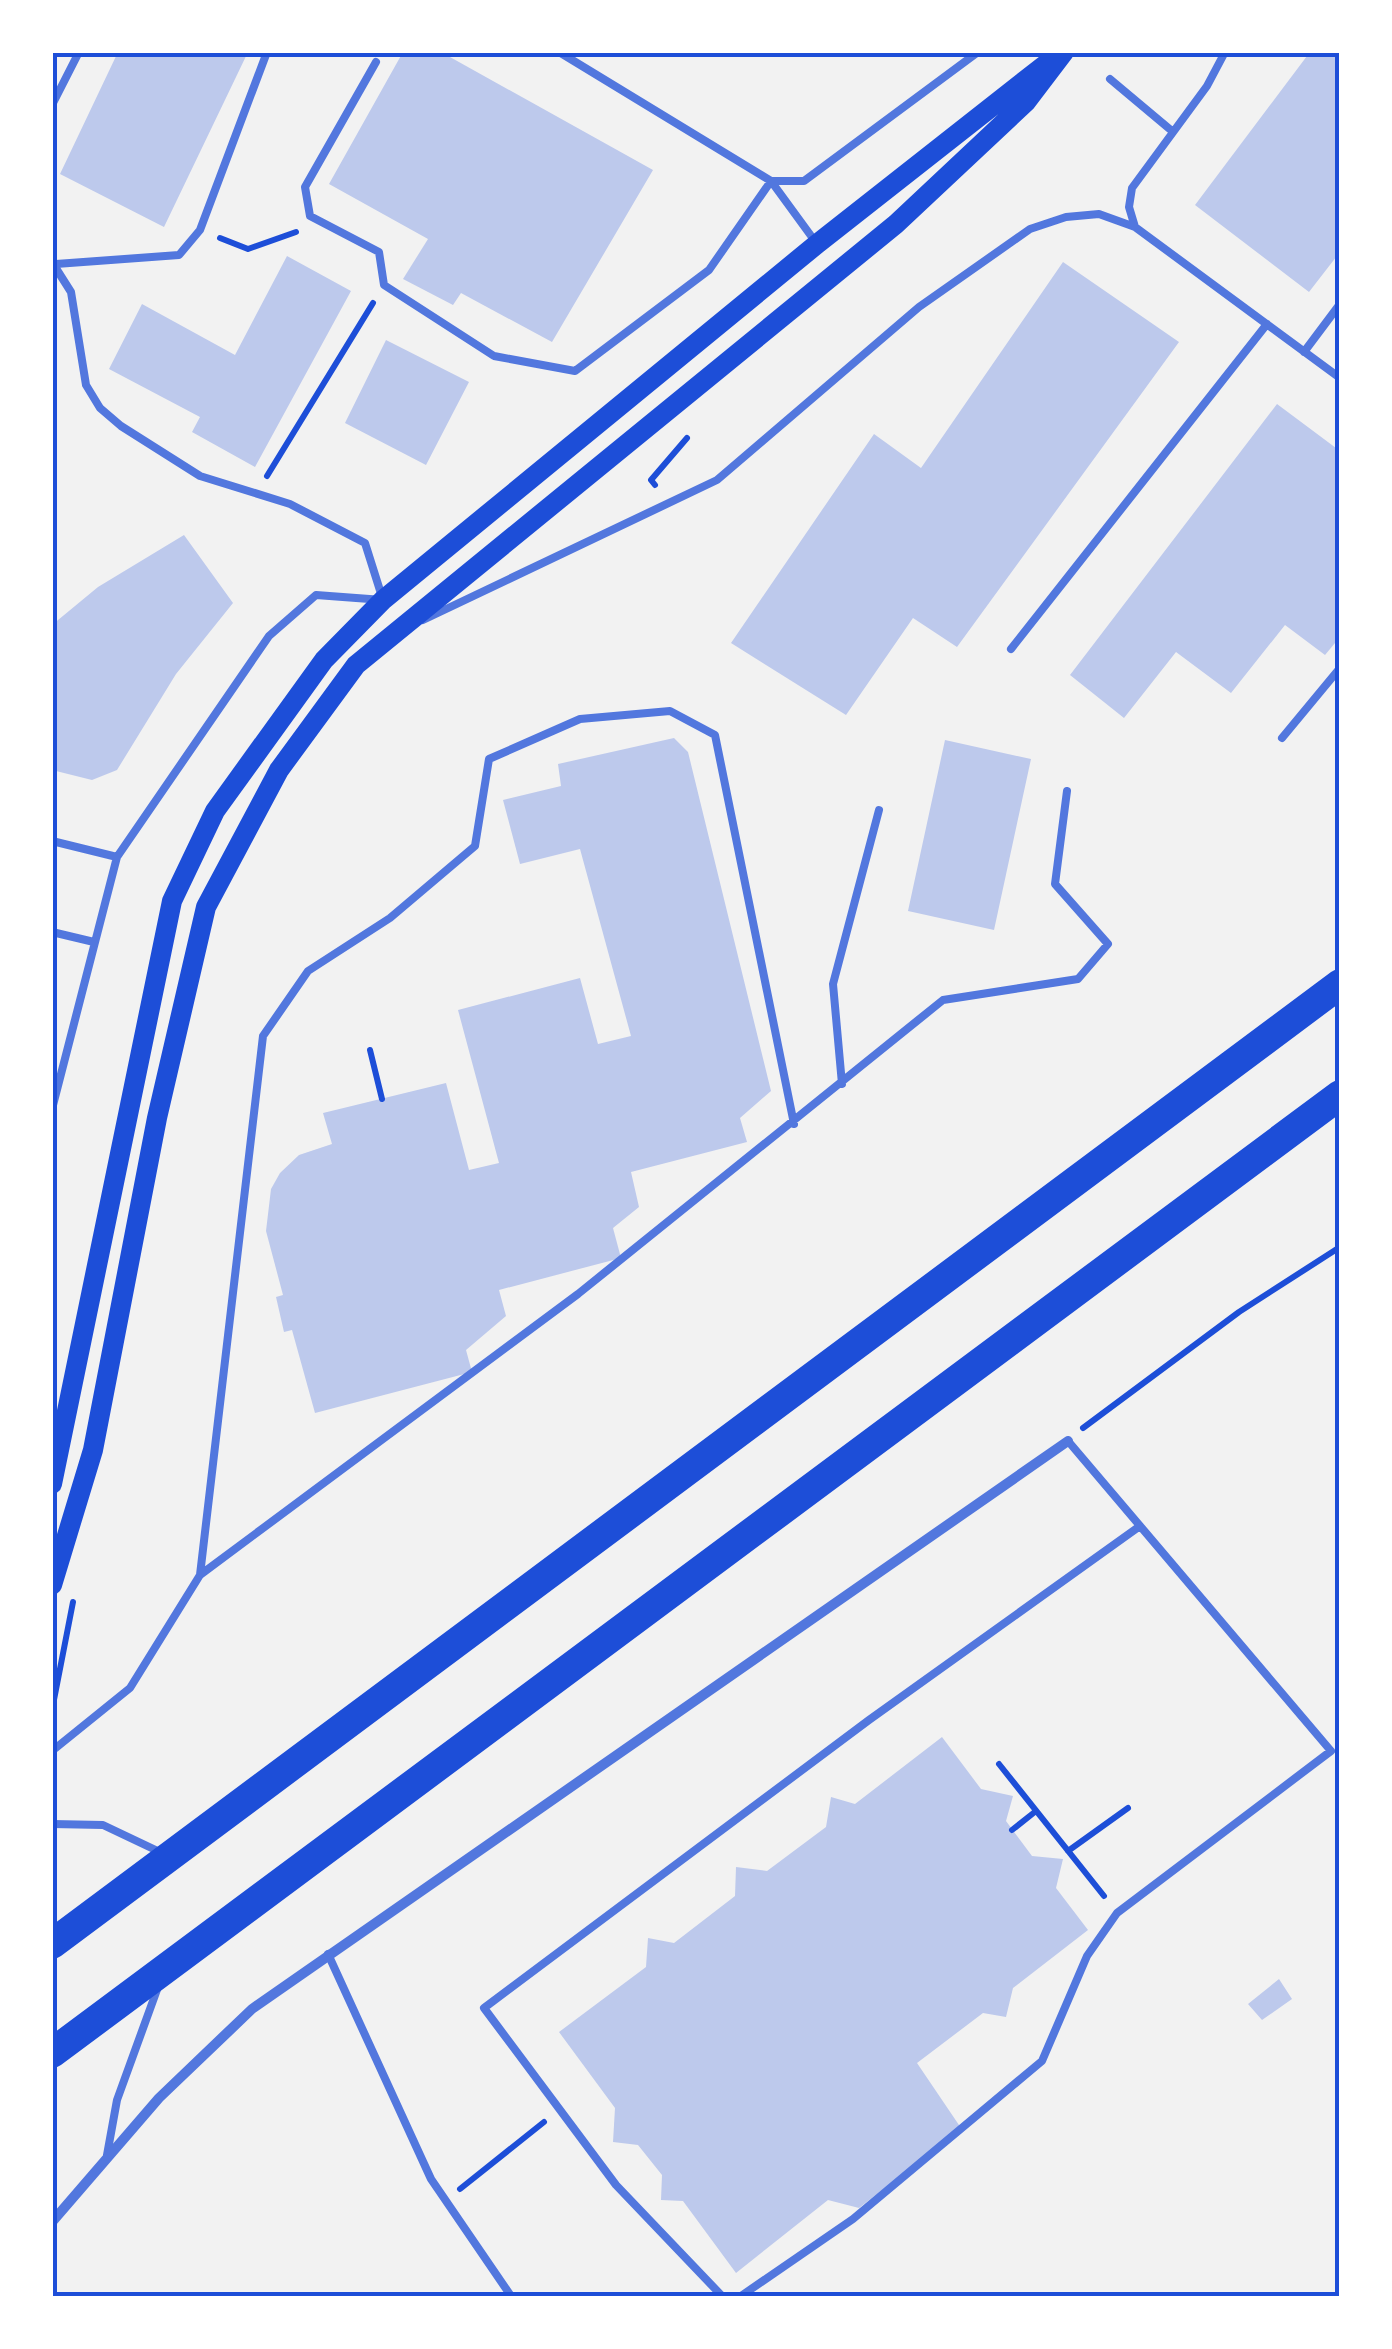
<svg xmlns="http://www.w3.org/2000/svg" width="1392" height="2349" viewBox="0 0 1392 2349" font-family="'Titillium Web',sans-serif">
<rect width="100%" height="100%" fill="#f2f2f2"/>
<path fill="#bdc9ec" d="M118 52H248L164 227 60 174Z
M403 52H441L653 170 552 342 461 293 453 305 403 279 428 239 329 184Z
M1310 52H1340V252L1309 292 1195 205Z
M287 256 351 291 255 467 192 432 200 417 109 369 142 304 235 355Z
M1063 262 1179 342 957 647 913 618 846 715 731 643 874 434 921 468Z
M386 340 469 382 426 465 345 423Z
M1277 404 1340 451V637L1325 655 1285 625 1231 693 1176 652 1124 718 1070 675Z
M184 535 233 603 176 674 117 770 92 780 52 770V625L98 587Z
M674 738 688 752 771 1091 740 1118 747 1142 631 1172 639 1207 613 1228 621 1258 499 1290 506 1316 466 1350 472 1372 315 1413 292 1330 284 1332 276 1297 283 1295 266 1231 271 1189 280 1173 299 1155 332 1144 323 1113 446 1083 469 1170 499 1163 458 1010 580 978 598 1044 631 1036 580 849 520 864 503 800 561 786 558 764Z
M945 740 1031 759 994 930 908 911Z
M942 1737 981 1789 1013 1796 1006 1821 1032 1856 1063 1859 1056 1888 1088 1930 1013 1988 1006 2017 983 2013 917 2063 961 2128 859 2208 828 2200 736 2273 683 2201 661 2200 662 2175 638 2145 613 2142 615 2108 559 2032 646 1967 648 1938 674 1943 735 1896 736 1867 767 1871 826 1827 831 1797 855 1804Z
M1279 1979 1292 1999 1262 2020 1248 2004Z"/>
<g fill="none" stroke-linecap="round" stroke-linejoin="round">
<path stroke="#1d4ed8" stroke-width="6" d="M220 238 248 249 296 232
M267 476 373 303
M655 485 651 480 687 438
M370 1050 382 1099
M1083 1428 1239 1312 1340 1247
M52 1710 73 1602
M999 1764 1104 1896
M1012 1830 1036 1811
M1068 1851 1128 1808
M460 2189 544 2122"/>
<path stroke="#5277de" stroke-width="8" d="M559 52 771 181 817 244
M1225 52 1207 86 1132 188 1129 207 1135 227 1340 378
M376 62 305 187 310 216 379 252 384 285 494 356 575 371 709 270 771 181H804L978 52
M1110 79 1172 131
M52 105 79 52
M52 262 71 292 86 385 100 408 121 426 200 476 290 504 365 543 383 600 316 595 269 636 117 857 52 1109
M56 264 179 255 200 230 267 52
M1304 352 1340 304
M423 620 717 480 919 307 1030 229 1066 217 1099 214 1135 227
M1011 649 1267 324
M1282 738 1340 668
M52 841 117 857
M52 932 94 942
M842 1084 833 984 879 810
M200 1575 578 1294 943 1000 1078 979 1108 944 1055 884 1067 791
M52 1751 130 1688 200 1575 263 1036 308 971 390 918 475 846 489 759 580 719 670 711 715 735 794 1124
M52 1824 103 1825 162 1853
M328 1954 431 2179 511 2296
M107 2155 117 2100 158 1987
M722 2296 616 2185 484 2008 869 1720 1140 1526
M741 2296 853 2219 1042 2061 1087 1956 1117 1913 1331 1751 1068 1441"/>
<path stroke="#5277de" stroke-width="10" d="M52 2222 159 2098 252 2009 1068 1441"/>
<path stroke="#1d4ed8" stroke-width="20" d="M52 1484 172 901 215 811 324 660 383 600 817 244 1046 64
M52 1585 93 1450 157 1118 206 907 279 770 356 665 896 224 1026 102 1064 52"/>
<path stroke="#1d4ed8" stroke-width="30" d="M52 1944 1340 984
M52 2053 1340 1095"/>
</g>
<rect width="1392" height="2349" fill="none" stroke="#ffffff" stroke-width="110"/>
<rect x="55" y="55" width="1282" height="2239" fill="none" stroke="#1d4ed8" stroke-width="4"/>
</svg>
